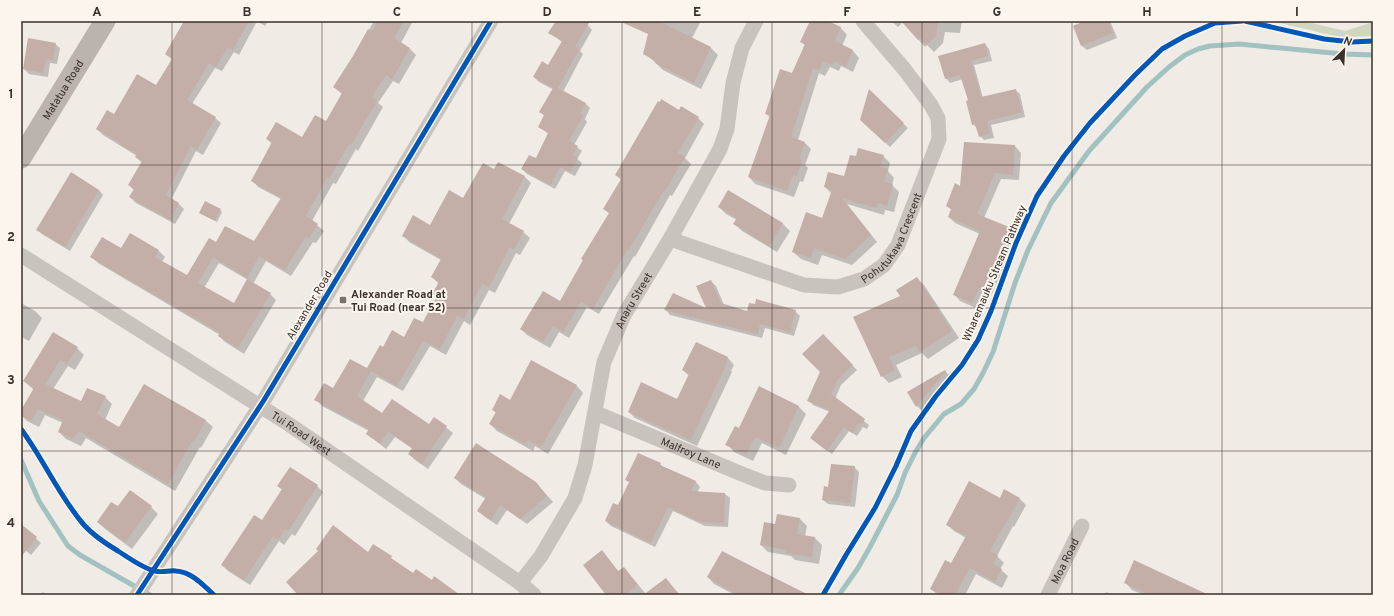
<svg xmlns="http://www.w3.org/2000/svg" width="1394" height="616" viewBox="0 0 1394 616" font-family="Overpass,sans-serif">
<rect width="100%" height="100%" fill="#f0ebe5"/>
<path fill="#d1d6bf" d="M1272 21H1303L1345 31 1373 22V36L1347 37 1335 36Z"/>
<path fill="#0003" fill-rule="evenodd" d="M185 21H268L265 26 257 21 239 55 234 52 222 71 215 68 192 104 215 118 221 123 203 155 196 151 171 200 179 204 184 209 175 224 136 203 130 197 134 190 129 185 142 163 136 157 137 156 103 135 97 129 114 115 157 86 172 59 166 54Z
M374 21H413L401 43 410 49 416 55 399 84 393 81 378 103 383 107 358 151 356 149 336 184 333 183 312 221 324 231 316 243 313 242 291 276 266 261 253 284 270 294 276 300 244 354 225 342 219 336 220 335 98 263 92 257 122 250 131 234 159 251 165 257 162 262 188 276 216 243H254L281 199 258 187 252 180 272 144 267 139H302L326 123 342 94 334 87 354 56ZM219 263 248 280 234 304 204 288Z
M561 21H580L588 25 592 30 580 51 583 54 563 92 585 103 590 108 585 119 587 122 574 145 582 151 577 159 582 163 575 176 565 171 555 189 527 174 522 169 536 160 549 134 539 126 545 116 540 112 554 90 539 82 534 77 548 66 562 42 553 35Z
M654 21H701L692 38 711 48 718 55 701 89 663 70 647 55Z
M811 21H826L841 28 847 35 842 46 853 51 859 58 853 72 841 66 839 71 830 67 825 76 819 73 798 140 804 142 811 149 805 165 808 168 803 182 800 181 794 197 755 184 749 177 770 117 766 114 792 74 806 46 801 42Z
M891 21H962L960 33 945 32 943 43 934 52 927 45 925 47 903 22 898 27Z
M1086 21H1110L1117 38 1087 50 1082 46 1074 26Z
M55 44 60 48 57 64 50 63 48 77 29 74 24 69Z
M985 44 989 49 992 61 974 65 983 98 1015 90 1020 94 1025 117 991 125 994 138 984 140 980 136 978 129 973 124 969 101 963 79 950 83 946 78Z
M869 91 908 128 890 147 861 119Z
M679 111 698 118 704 124 685 158 691 164 672 196 670 195 635 257 634 256 599 314 587 307 569 338 559 332 550 348 527 335 521 329 560 302 610 214 605 209 621 180 616 174Z
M965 143 1015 146 1021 153 1019 180 1001 179 984 218 1008 228 1014 234 1004 259 1006 262 991 296 985 293 978 309 960 301 954 294 980 234 955 223 949 217 952 210 947 206 961 187Z
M883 156 890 163 888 171 894 178 892 185 899 192 894 212 885 210 884 215 847 204 877 242 852 265 822 255 818 265 801 259 793 252 823 220 832 194 825 187 845 178 857 158Z
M499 163 525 177 531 183 509 224 523 232 530 238 520 255 516 253 495 293 489 290 470 325 464 321 446 355 430 346 403 391 377 377 363 401 382 415 429 425 434 418 453 433 428 469 415 460 409 454 413 449 395 437 386 449 368 434 369 431 322 406 316 399 367 369 383 348 404 338 423 324 437 297 434 293 439 284 432 277 441 260 409 242 403 235 430 227 464 200 495 171Z
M99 190 103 195 70 251 42 234 37 229Z
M719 207 782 223 790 231 777 252 742 231 734 223 737 220 726 214Z
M220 210 222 212 217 222 200 213Z
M917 278 924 285 959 338 928 359 922 353 896 365 902 377 889 383 882 376 901 296Z
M711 281 716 286 724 305 748 312 795 311 800 316 794 336 765 328 762 338 670 315 666 310H708Z
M21 303 35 311 42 318 29 341 21 337Z
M823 335 857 370 841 385 835 399 869 425 867 429 863 427 857 436 849 431 832 454 816 442 830 412 813 405 809 400 821 372Z
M77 348 84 355 75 370 68 366 53 389 81 402 105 397 112 404 105 420 119 428 144 385 206 421 213 427 201 448 200 447 175 491 86 438 81 446 66 439 59 432 63 423 45 415 39 427 27 421 21 415V413L34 390 24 381Z
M728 358 734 365 731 371 732 372 697 446 635 418 629 412 678 401 689 376 683 370Z
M945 371 950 376 922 411 917 406 909 392Z
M576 385 583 393 548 454 535 446 533 451 497 431 490 424 496 413 493 410 511 401Z
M759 388 799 407 806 414 786 455 762 443 753 461 734 452 727 444 739 429Z
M660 464 663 467 696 482 700 487 697 493 725 494 730 498 728 527 705 526 673 511 655 547 611 526 606 521 618 507 630 483 626 479Z
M854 467 859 472 855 507 828 504 823 500 829 488Z
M455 478 536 483 553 502 527 524 507 510 497 525 485 517 478 511 486 499 461 484Z
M278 486H317L323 492 295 536 292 534 284 545 279 541 250 585 228 571 222 565 262 522 282 490Z
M1005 491 1020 499 1026 505 1014 527 1013 526 997 556 1004 563 1000 569 1008 576 1002 588 976 574 965 595H938L931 589 952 564 966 538 954 531 947 524 1000 499Z
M151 507 158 514 132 549 105 529 98 522 118 508Z
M800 519 807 526 805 536 815 538 822 545 819 564 795 560 791 556 768 552 761 545 776 525Z
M21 525 41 543 31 555 21 546Z
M602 552 619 572 624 568 646 594 666 579 680 595H608Z
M708 577 797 595H735L714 584Z
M1125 582 1207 595H1144L1132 590Z
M43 592 47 595H41Z
M1107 592 1110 595H1102Z"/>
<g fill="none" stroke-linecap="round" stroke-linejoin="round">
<path stroke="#a1c2c1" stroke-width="5" d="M21 460 39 501 68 546 80 555 150 595
M839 595 858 568 870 547 897 495 905 473 915 453 924 438 944 414 961 404 974 389 983 373 993 352 1015 283 1028 250 1051 203 1089 151 1147 87 1169 67 1185 55 1198 49 1210 46 1239 44 1343 54 1373 55"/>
</g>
<path fill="#c3afa7" d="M184 21H249L233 50 228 47 216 67 209 63 187 100 216 117 197 150 191 146 166 195 179 203 170 220 129 197 134 189 128 185 142 161 135 157 137 154 119 144 120 143 96 129 107 110 114 114 137 74 156 85 172 59 165 54Z
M378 21H404L394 38 410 48 392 79 386 75 372 97 377 101 351 145 349 144 329 179 327 178 306 216 318 224 309 238 306 236 285 270 259 256 247 278 213 257 198 283 234 303 247 279 271 293 238 348 218 336 220 333 90 257 102 237 121 248 130 233 159 250 155 257 187 275 209 238 216 242 225 226 254 241 281 198 251 181 272 142 266 139 276 122 302 137 315 115 326 121 342 93 333 87 353 56 368 29 372 32Z
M556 21H590L575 47 579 49 558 88 586 103 580 114 583 116 569 141 578 146 572 155 578 158 570 172 560 167 551 185 521 169 529 155 536 158 548 133 538 127 544 115 539 112 553 88 533 77 542 61 548 65 562 41 548 33Z
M619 21H658L711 47 694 83 655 63 656 61 643 54 648 34Z
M810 21H828L841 27 835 41 853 50 846 66 835 61 832 65 823 61 819 70 813 68 791 137 805 142 799 159 802 160 797 176 793 175 787 191 748 177 770 115 765 114 780 69 792 73 805 44 800 42Z
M901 21H938L936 36 926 45 920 38 918 40Z
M1084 21H1108L1113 33 1081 46 1073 26Z
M28 38 56 43 53 60 46 59 43 73 23 69Z
M985 43 988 56 971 61 981 97 1016 89 1022 112 987 121 990 133 979 137 975 124 972 125 966 101 968 100 960 75 945 79 938 56Z
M869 89 904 123 885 143 860 120Z
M661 99 679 110 681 106 699 117 678 153 685 157 665 191 664 190 628 251 627 250 593 309 581 302 563 332 553 326 543 342 520 329 543 291 560 301 583 260 581 259 609 213 603 209 621 179 615 175 658 101 660 102Z
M964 142 1015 145 1013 175 995 173 977 214 1009 227 997 254 1001 255 985 290 979 288 972 303 953 295 980 231 948 217 951 209 946 206 955 183 960 186Z
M858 148 884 155 880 167 888 169 884 182 893 184 887 206 878 203 876 208 842 198 871 235 845 259 814 248 811 258 792 252 806 212 822 218 832 190 824 187 828 172 844 176 850 155 856 156Z
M498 162 525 176 502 219 524 231 514 250 510 247 489 287 482 284 464 319 457 316 440 349 423 341 397 386 371 371 357 396 382 413 392 399 429 424 434 417 447 426 422 464 408 454 412 448 388 431 380 444 366 434 369 429 314 400 324 383 333 388 350 359 367 368 380 345 383 347 392 330 404 337 414 318 423 322 437 296 432 294 439 282 431 277 441 259 402 236 413 215 430 225 449 190 463 198 483 163 494 169Z
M71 172 99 190 65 247 36 230Z
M728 190 783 223 769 246 733 224 737 218 718 207Z
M205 201 221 209 215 221 199 213Z
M917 277 952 331 920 352 916 346 889 357 895 370 881 377 853 317 900 296 896 290Z
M711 280 721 303 747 311 749 303 755 304 756 299 796 310 790 332 760 324 758 334 664 310 673 293 706 308 696 286Z
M53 332 78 347 67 364 60 360 45 384 81 401 87 388 106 396 97 414 119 427 144 384 206 420 194 442 192 441 168 484 79 431 73 439 58 432 63 420 38 409 31 421 21 415V410L34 388 23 381Z
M823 334 853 365 837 381 831 394 865 419 862 425 859 423 852 433 844 427 827 451 810 438 830 410 807 401 820 372 802 354Z
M696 342 728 357 725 365H726L691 440 628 412 641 382 677 399 689 374 682 370Z
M531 360 577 385 541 447 528 440 525 444 489 424 496 412 492 410 500 394 510 400Z
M945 370 946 371 916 407 907 392Z
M759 386 799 406 779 448 755 437 746 454 725 445 735 426 739 428Z
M476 443 536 482 547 496 520 519 500 505 491 520 477 511 486 497 454 478Z
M638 453 661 463 660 465 696 481 691 491 725 493 724 523 700 522 668 507 651 543 605 521 613 503 618 505 629 482 625 480Z
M831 464 855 466 850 503 822 500 824 486 828 487Z
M290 467 318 485 288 531 285 529 278 540 273 536 244 580 221 565 254 515 262 520 282 489 277 486Z
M969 481 1000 498 1004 489 1020 498 990 551 998 555 993 564 1002 569 995 582 970 568 955 595H942L930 589 945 560 951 563 966 536 946 525Z
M130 490 152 506 125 542 97 522 111 502 118 506Z
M777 514 800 518 797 534 815 537 812 557 786 553 787 550 760 545 764 522 775 524Z
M21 524 37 537 21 557Z
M333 525 368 552 373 544 392 556 391 558 413 573 416 569 432 580 434 576 460 595H298L286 582 318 551 316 549Z
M602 550 618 571 624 567 638 585 625 595H606L583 565Z
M722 551 763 572 809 595H738L707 577Z
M1134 560 1209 595H1150L1124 583Z
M666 578 679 595H643Z"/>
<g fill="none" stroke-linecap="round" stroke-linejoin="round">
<g stroke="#c9c3be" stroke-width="15">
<path id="s1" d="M670 239 804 285 838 287 864 279 884 265 898 245 939 139 938 118 931 105 905 70 863 21"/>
<path id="s2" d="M21 255 290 425 520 583 534 595"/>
<path id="s3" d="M596 413 742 474 765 483 789 485"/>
<path id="s4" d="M520 583 541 556 575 498 585 465 604 362 624 315 670 239 720 149 727 129 733 83 742 48 756 21"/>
<path d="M137 595 264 400 491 21"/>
<path id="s5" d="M1048 595 1082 526"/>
</g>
<path stroke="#bab3ae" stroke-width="21" id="s6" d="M21 158 105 21"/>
<defs>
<path id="cycleway" d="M1245 21 1324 39 1352 42 1373 41
M21 429C44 460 59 496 84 525 92 534 108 545 118 551 129 558 144 569 155 571 163 573 169 570 176 571 192 572 203 585 214 595
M137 595 264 400 491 21
M823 595 846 555 875 508 896 466 911 431 936 396 962 365 978 340 991 311 1016 243 1037 196 1064 156 1090 123 1135 75 1162 49 1185 36 1215 23 1242 21"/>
</defs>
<use href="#cycleway" stroke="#fbf5ee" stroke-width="8"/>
<use href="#cycleway" stroke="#0057b8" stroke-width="5"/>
</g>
<path fill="none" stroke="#3b302b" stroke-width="1" stroke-opacity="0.55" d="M172 21V595M322 21V595M472 21V595M622 21V595M772 21V595M922 21V595M1072 21V595M1222 21V595M21 165H1373M21 308H1373M21 451H1373"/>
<rect fill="#7a716c" stroke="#fbf5ee" stroke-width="1.5" x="339" y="296" width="8" height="8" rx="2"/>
<g text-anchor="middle" stroke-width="4" stroke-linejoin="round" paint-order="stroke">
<g font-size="11" fill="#3b302b" stroke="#fbf5ee">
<text dy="4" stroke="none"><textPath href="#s6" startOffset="80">Matatua Road</textPath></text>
<text dy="4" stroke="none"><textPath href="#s1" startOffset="254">Pohutukawa Crescent</textPath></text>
<text transform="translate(994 273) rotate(-67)" y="4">Wharemauku Stream Pathway</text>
<text dy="4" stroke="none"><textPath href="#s4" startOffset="309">Anaru Street</textPath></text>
<text transform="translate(309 305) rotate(-59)" y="4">Alexander Road</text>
<text dy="4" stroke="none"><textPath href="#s2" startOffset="332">Tui Road West</textPath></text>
<text dy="4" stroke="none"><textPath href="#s3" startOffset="103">Malfroy Lane</textPath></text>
<text dy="4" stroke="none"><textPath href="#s5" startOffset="38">Moa Road</textPath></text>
</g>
<g font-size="11" font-weight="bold" fill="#3b302b" stroke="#fbf5ee" text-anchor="start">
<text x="351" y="298">Alexander Road at<tspan x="351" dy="13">Tui Road (near 52)</tspan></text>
</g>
</g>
<rect width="1394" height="616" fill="none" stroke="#fbf5ee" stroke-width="44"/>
<g transform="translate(1344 50) rotate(24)" stroke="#fbf5ee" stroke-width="3" paint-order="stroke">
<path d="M0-3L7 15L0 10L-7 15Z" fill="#3b302b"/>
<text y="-6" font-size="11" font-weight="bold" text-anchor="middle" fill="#3b302b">N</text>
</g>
<rect x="22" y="22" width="1350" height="572" fill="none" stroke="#3b302b" stroke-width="1.5"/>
<g font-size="13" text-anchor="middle" font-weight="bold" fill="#3b302b">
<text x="97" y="16">A</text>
<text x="247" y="16">B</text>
<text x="397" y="16">C</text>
<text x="547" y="16">D</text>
<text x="697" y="16">E</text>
<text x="847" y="16">F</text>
<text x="997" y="16">G</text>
<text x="1147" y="16">H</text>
<text x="1297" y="16">I</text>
<text x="11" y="98">1</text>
<text x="11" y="241">2</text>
<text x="11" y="384">3</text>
<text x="11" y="527">4</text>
</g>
</svg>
